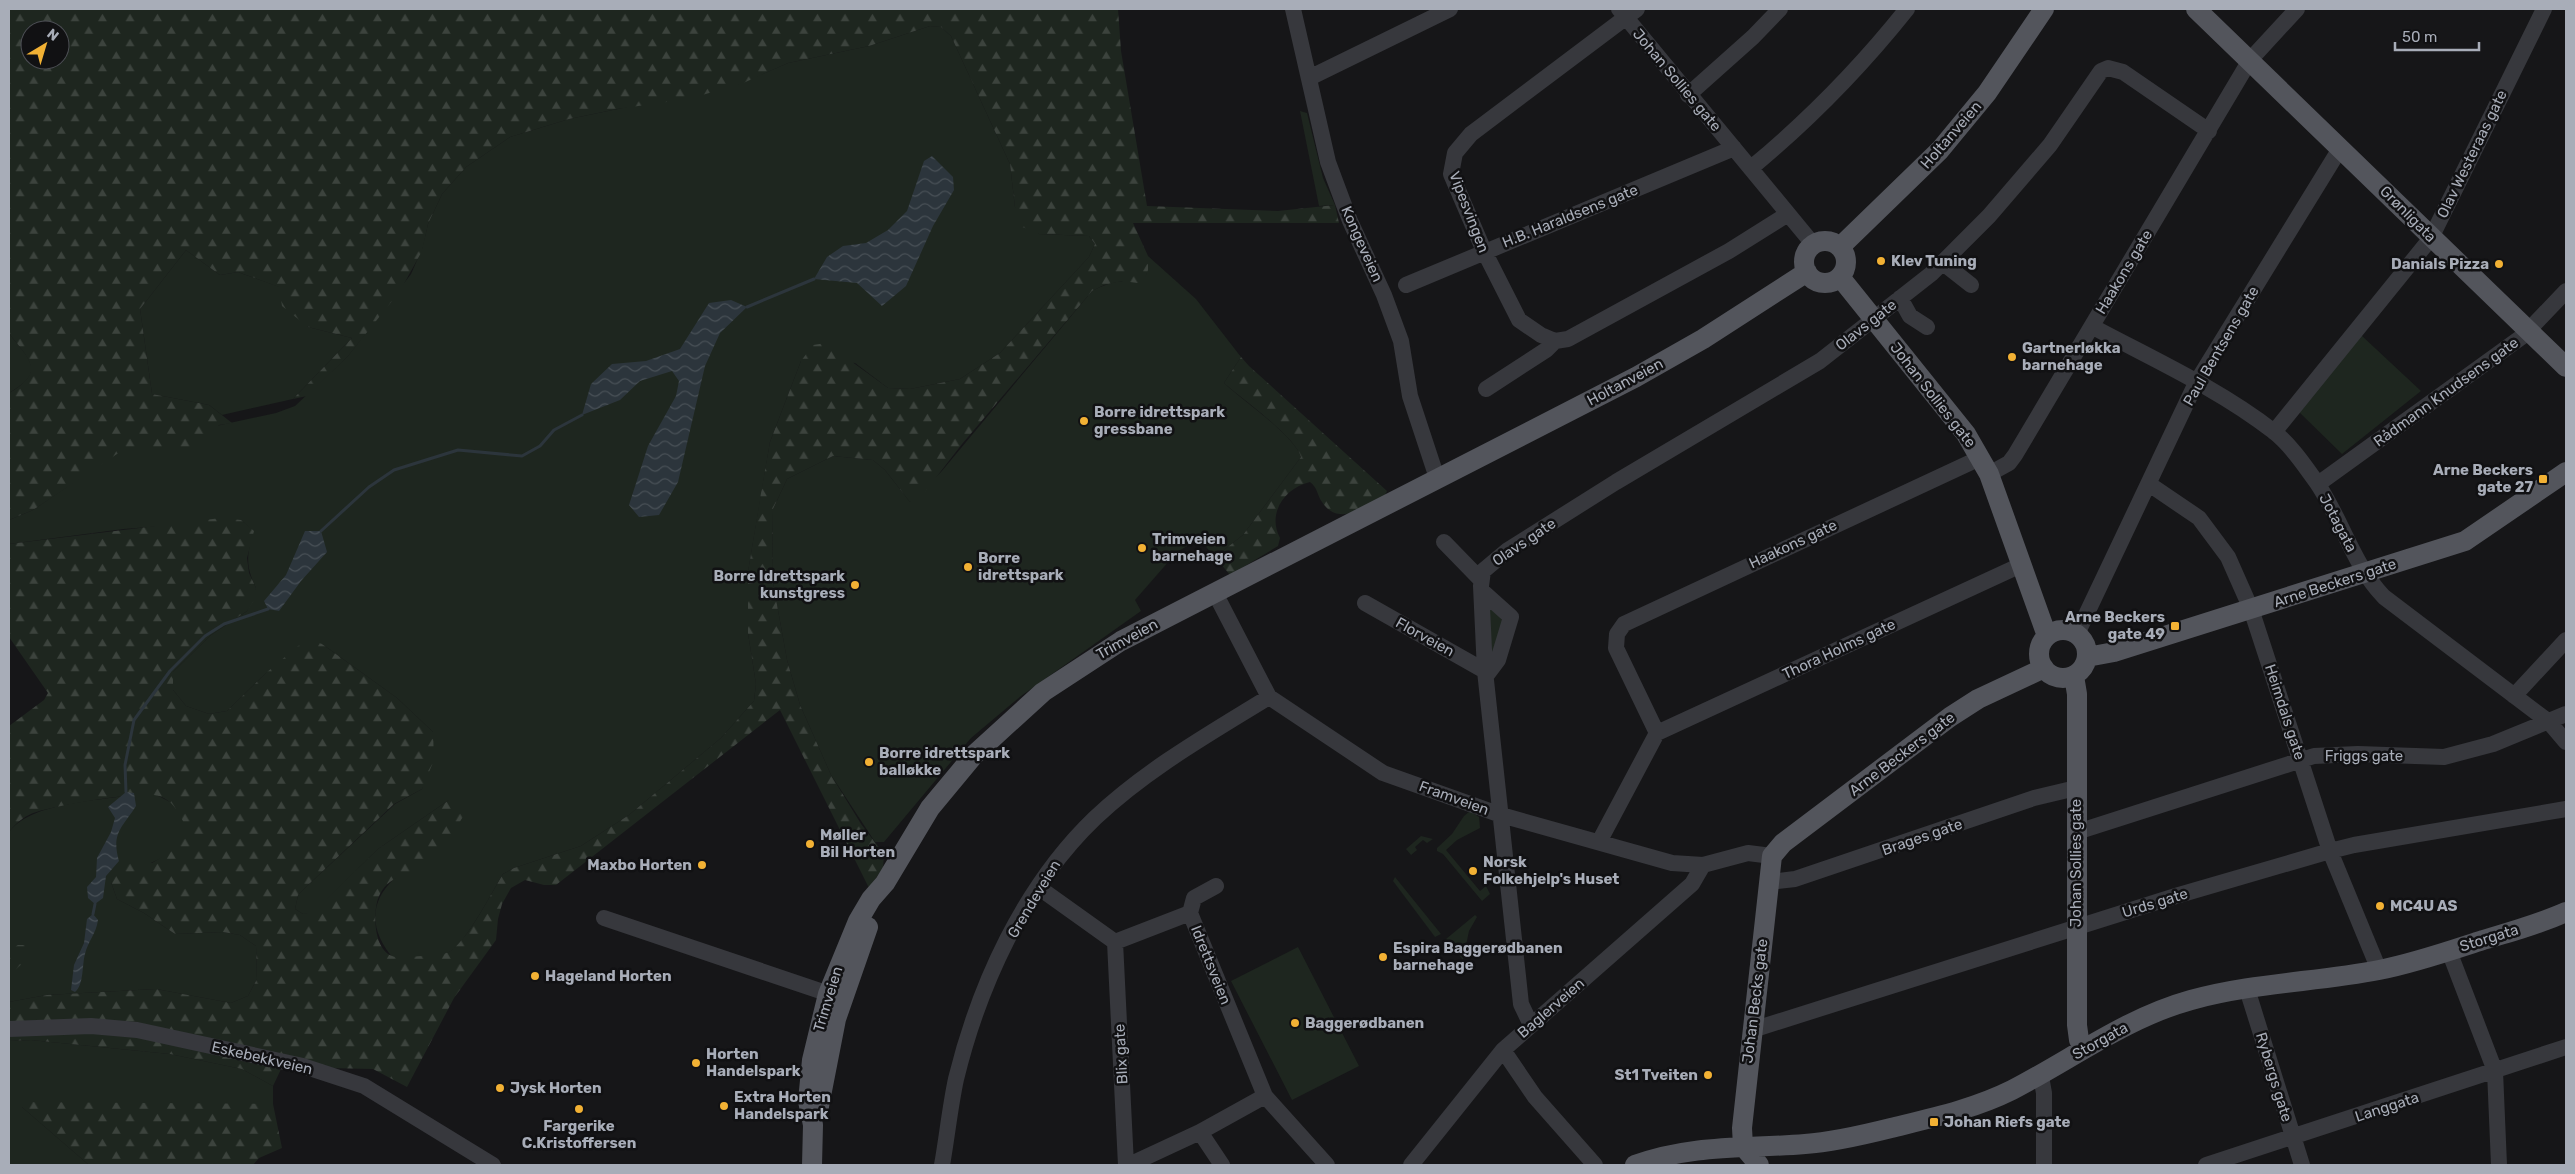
<svg xmlns="http://www.w3.org/2000/svg" width="2575" height="1174" viewBox="0 0 2575 1174" font-family="Rubik,sans-serif">
<defs>
<pattern id="forest-firs" width="22" height="20" patternUnits="userSpaceOnUse" patternTransform="scale(1.25)"><rect width="22" height="20" fill="#1e261f"/><path d="M5 1l3.5 6h-7zM16 11l3.5 6h-7z" fill="#3c433d"/></pattern>
<pattern id="water-waves" width="16" height="10" patternUnits="userSpaceOnUse" patternTransform="scale(1.25)"><rect width="16" height="10" fill="#2c353c"/><path d="M0 5q4-4 8 0t8 0" fill="none" stroke="#485056"/></pattern>
</defs>
<rect width="100%" height="100%" fill="#161618"/>
<path fill="#1e261f" d="M930 26 941 27 951 36 1010 164 1015 207 1039 234 1089 236 1095 244 1089 257 1000 353 960 379 910 389 888 388 855 363 801 361 770 442 748 572V633L756 684 754 701 721 738 629 815 581 846 514 868 503 874C492 892 467 941 451 951 436 960 411 957 394 959 371 933 367 904 394 879 399 874 409 873 414 868 425 854 440 817 449 800L378 849 313 913 303 914 295 909 298 895 308 885 395 804 422 789 433 732 397 698 322 644 266 673 227 711 209 714 186 706 173 690V672L211 635 247 611 256 588C245 565 247 556 253 531L241 520 124 529 9 544V520L33 510 128 445 276 413 295 406 348 356 411 274 422 249 428 224 442 194 466 167 510 137 569 119 739 84 788 63 869 46Z
M1300 111 1307 113 1323 178 1335 205 1319 206Z
M186 250 220 275 238 272 280 287 308 327 352 338 293 399 222 415 209 405 152 394 140 309Z
M1148 256 1196 299 1241 357 1224 383C1242 400 1295 436 1301 457L1243 535 1215 557 1199 539 1177 552 1135 600 1141 611 1021 696 971 738 884 842H875L831 775 800 705 787 660 772 577 773 509 787 479 833 456 873 460 885 470 910 502 941 472 1092 291C1101 286 1112 282 1123 281 1145 281 1148 281 1148 256Z
M9 333C28 359 48 371 9 393Z
M2361 335 2421 391 2342 454 2298 411Z
M1491 607 1504 622 1492 657 1489 611Z
M149 791 174 804 184 819V830L172 853 111 882 117 899 144 913 175 934 223 932 240 935 256 946 257 979 248 996 231 1003 156 989 47 995 9 1002V832C34 799 109 802 149 791Z
M1470 811 1479 817 1480 828 1457 840 1446 850 1480 891 1486 886 1490 894 1482 901 1443 854 1437 851V848L1452 834 1464 816Z
M1421 836 1433 839 1427 843 1423 840 1415 847 1417 850 1411 855 1406 849Z
M1395 877 1441 934 1435 937 1393 881Z
M1475 915 1477 917 1469 931 1463 960 1446 939Z
M1298 947 1359 1066 1292 1100 1231 981Z
M31 1040 170 1054 242 1069 273 1086V1104L22 1107 89 1165H9V1041Z"/>
<path fill="url(#forest-firs)" fill-rule="evenodd" d="M9 9H1118L1121 51 1147 206 1278 211 1335 205 1339 223H1133L1148 256V270L1145 278 1138 283 1122 281 1104 285 1092 291 962 444 920 498 910 502 885 470 873 460 833 456 787 479 773 509 772 577 787 660 800 705 831 775 861 824 884 854 883 868 869 888 780 710 556 885H544L525 880 511 888 502 904 498 919 496 940 454 998 407 1087 373 1069 282 1067 273 1086 242 1069 170 1054 31 1040 9 1041V1002L47 995 156 989 231 1003 248 996 257 979 256 946 240 935 223 932 175 934 144 913 117 899 111 882 121 867 131 862 152 863 172 851 184 823C177 810 173 801 159 796 142 790 51 806 33 813 23 817 15 824 9 832V726L44 700 48 693 9 637V544L221 518 241 520 254 531 247 558 249 573 256 588 254 600 247 611 211 635 173 672V690L186 706 209 714 227 711 266 673 298 646 310 640 322 644 397 698 433 732 434 760 422 789 394 804 308 885 298 895 295 909 303 914 313 912 378 849 449 800 460 802 464 815C454 831 445 848 430 861 415 874 391 873 380 894 372 909 373 949 392 956 400 959 414 956 423 956 433 955 444 956 452 950 469 937 491 894 503 874L514 868 581 846 629 815 721 738 754 701 756 684 748 633V572L761 493 770 442 801 361 813 345 826 343 888 388 910 389 960 379 1000 353 1089 257 1095 244 1089 236 1039 234 1020 226 1015 207 1010 164 951 36 941 27 930 26 869 46 788 63 741 84 688 99 617 109 569 119 510 137 466 167 442 194 428 224 422 251 400 291 348 356 307 396 293 399 352 338 308 327 282 306 279 287 238 272 220 275 186 250 140 309 152 394 209 405 232 423 219 425 196 446 181 452 143 448 123 450 33 510 9 520V393C47 371 28 359 9 333ZM30 30H60V60H30Z
M1241 357 1249 366 1387 491 1385 495C1366 506 1339 528 1322 502 1317 495 1318 488 1310 482 1284 488 1267 514 1280 538L1278 546 1230 575 1215 557 1243 535 1301 457C1295 436 1242 399 1224 383Z
M18 945H26L30 951 27 959 9 976V950Z
M24 1102 273 1104 282 1148 259 1158 253 1165H89L22 1107Z"/>
<path fill="url(#water-waves)" d="M932 156 953 177 954 190 933 226 906 286 882 306 857 283 814 279 827 257 843 246 866 243 888 230 907 211 924 161Z
M731 300 747 307 720 333 705 366 678 482 659 515 639 517 629 505 648 446 676 396 679 381 672 371 640 381 620 400 582 415 591 384 612 364 646 361 680 349 709 303Z
M305 531H321L327 552 301 581 279 611 268 609 264 601 286 575Z
M126 792 134 793 136 806C122 828 111 833 119 861L106 876 103 898 95 904 88 898 87 887 96 877 97 858 111 832 115 818 108 807Z
M93 914 98 920C96 934 88 941 85 954 82 964 84 985 75 992L71 990 74 965 84 943 87 919Z"/>
<g fill="none" stroke-linecap="round" stroke-linejoin="round">
<path stroke="#2c353c" stroke-width="3" d="M747 307 814 279
M321 531 369 487 394 470 458 450 522 456 540 446 554 430 582 415
M126 792 125 765 134 720 170 671 205 636 224 624 268 609
M93 914 95 904"/>
<path stroke="#37383d" stroke-width="16" d="M1293 9 1328 162 1350 221 1384 295 1401 341 1410 396 1437 478
M1619 9 1813 244
M1637 9 1471 134 1455 153 1451 174 1484 251 1519 320 1541 335 1555 341 1568 339 1729 251 1788 214
M1309 78 1450 9
M1688 95 1753 37 1780 9
M1751 168C1809 120 1860 68 1907 9
M1943 263 1971 285
M1406 285 1734 148
M1900 298 1910 316 1927 327
M2093 327C2153 359 2219 389 2273 431 2290 444 2305 466 2317 483 2342 520 2353 565 2384 597L2549 722 2566 742
M1486 389 1546 350 1555 341
M2274 432 2431 238 2544 9
M1989 474 2009 463 2015 455 2250 60 2297 9
M2149 484 2199 518 2228 557 2251 609 2330 851 2379 970
M2318 484 2523 336 2566 291
M1444 542 1481 580
M1482 591 1511 617 1498 660 1486 676
M1215 593 1269 697 1383 773 1501 815 1672 863 1703 865 1748 853 1772 856
M1365 603 1485 671
M2077 634 2196 383 2341 147
M2514 696 2566 640
M1657 733 2021 565
M2077 832 2314 756 2358 754 2444 757 2493 744 2566 714
M1599 842 1657 733 1616 648 1617 634 1624 624 1980 458
M1769 882 1795 879 2034 798 2076 788
M1038 887 1115 942
M1190 913 1265 1096 1327 1165
M1190 913 1194 898 1216 886
M604 918 838 997
M1115 942 1126 1165
M1115 942 1190 913
M2449 951 2495 1071 2499 1165
M2247 989 2302 1165
M1531 1025 1521 1004 1485 671 1481 586 1483 571 1508 550 1616 482 1820 361 1931 274 1989 216 2050 145 2101 71 2108 68 2123 72 2209 131
M9 1029 91 1026 137 1030 303 1066 364 1086 493 1165
M1752 1030 2179 895 2330 851 2354 845 2566 809
M1503 1050 1535 1097 1595 1165
M2038 1076 2042 1082 2044 1093V1165
M1200 1132 1222 1165
M942 1165C947 1137 950 1107 956 1079 979 985 1024 886 1095 818 1147 769 1209 734 1269 697
M1129 1165 1200 1132 1265 1096
M1411 1165 1503 1050 1692 884 1703 865
M2206 1165 2566 1047"/>
<path stroke="#53555c" stroke-width="20" d="M2196 9 2566 367
M1804 262a21 21 0 1 1 42 0a21 21 0 1 1-42 0Z
M1840 247 1940 150 1987 93 2044 9
M1840 277 1966 434 1989 474 2047 636
M2039 654a24 24 0 1 1 48 0a24 24 0 1 1-48 0Z
M2087 657 2114 652 2465 541 2566 472
M2074 676 2077 694V1025L2079 1040 2084 1049
M819 1106 836 1019 868 927
M812 1165 813 1125 808 1101 812 1060 828 994 858 921 871 899 885 883 930 808 974 755 1043 692 1121 641 1636 377 1703 339 1807 272
M1635 1165C1694 1144 1745 1149 1805 1144 1834 1142 1863 1135 1891 1128 1932 1118 1974 1109 2012 1090 2072 1059 2126 1018 2191 1000 2252 983 2317 982 2379 970 2415 963 2449 951 2483 940 2511 932 2539 924 2566 912
M1759 1165 1743 1146 1742 1128 1772 856 1783 843 1950 717 1978 699 2044 668"/>
</g>
<g fill="#f2b134" stroke="#111113" stroke-width="2">
<circle cx="1881" cy="261" r="5"/>
<circle cx="2499" cy="264" r="5"/>
<circle cx="2012" cy="357" r="5"/>
<circle cx="1084" cy="421" r="5"/>
<rect x="2538" y="474" width="10" height="10" rx="2.5"/>
<circle cx="1142" cy="548" r="5"/>
<circle cx="968" cy="567" r="5"/>
<circle cx="855" cy="585" r="5"/>
<rect x="2170" y="621" width="10" height="10" rx="2.5"/>
<circle cx="869" cy="762" r="5"/>
<circle cx="810" cy="844" r="5"/>
<circle cx="702" cy="865" r="5"/>
<circle cx="1473" cy="871" r="5"/>
<circle cx="2380" cy="906" r="5"/>
<circle cx="1383" cy="957" r="5"/>
<circle cx="535" cy="976" r="5"/>
<circle cx="1295" cy="1023" r="5"/>
<circle cx="696" cy="1063" r="5"/>
<circle cx="1708" cy="1075" r="5"/>
<circle cx="500" cy="1088" r="5"/>
<circle cx="724" cy="1106" r="5"/>
<circle cx="579" cy="1109" r="5"/>
<rect x="1929" y="1117" width="10" height="10" rx="2.5"/>
</g>
<g text-anchor="middle" stroke-width="5" stroke-linejoin="round" paint-order="stroke">
<g font-size="15" fill="#a8adb8" stroke="#111113">
<text transform="translate(1677 80) rotate(50)" y="5">Johan Sollies gate</text>
<text transform="translate(1951 135) rotate(-49)" y="5">Holtanveien</text>
<text transform="translate(2472 154) rotate(-64)" y="5">Olav Westeraas gate</text>
<text transform="translate(1469 212) rotate(69)" y="5">Vipesvingen</text>
<text transform="translate(2408 214) rotate(45)" y="5">Grønligata</text>
<text transform="translate(1570 216) rotate(-22)" y="5">H.B. Haraldsens gate</text>
<text transform="translate(1362 244) rotate(66)" y="5">Kongeveien</text>
<text transform="translate(2124 272) rotate(-59)" y="5">Haakons gate</text>
<text transform="translate(1866 325) rotate(-38)" y="5">Olavs gate</text>
<text transform="translate(2221 346) rotate(-60)" y="5">Paul Bentsens gate</text>
<text transform="translate(1625 382) rotate(-28)" y="5">Holtanveien</text>
<text transform="translate(2446 392) rotate(-36)" y="5">Rådmann Knudsens gate</text>
<text transform="translate(1933 395) rotate(52)" y="5">Johan Sollies gate</text>
<text transform="translate(2338 523) rotate(62)" y="5">Jotagata</text>
<text transform="translate(1524 542) rotate(-34)" y="5">Olavs gate</text>
<text transform="translate(1793 544) rotate(-25)" y="5">Haakons gate</text>
<text transform="translate(2335 583) rotate(-18)" y="5">Arne Beckers gate</text>
<text transform="translate(1425 637) rotate(29)" y="5">Florveien</text>
<text transform="translate(1127 639) rotate(-29)" y="5">Trimveien</text>
<text transform="translate(1839 649) rotate(-25)" y="5">Thora Holms gate</text>
<text transform="translate(2285 712) rotate(72)" y="5">Heimdals gate</text>
<text transform="translate(1902 754) rotate(-37)" y="5">Arne Beckers gate</text>
<text x="2364" y="761">Friggs gate</text>
<text transform="translate(1454 798) rotate(20)" y="5">Framveien</text>
<text transform="translate(1922 837) rotate(-19)" y="5">Brages gate</text>
<text transform="translate(2076 863) rotate(-90)" y="5">Johan Sollies gate</text>
<text transform="translate(1034 899) rotate(-59)" y="5">Grendeveien</text>
<text transform="translate(2155 903) rotate(-17)" y="5">Urds gate</text>
<text transform="translate(2489 938) rotate(-17)" y="5">Storgata</text>
<text transform="translate(1211 965) rotate(68)" y="5">Idrettsveien</text>
<text transform="translate(828 999) rotate(-73)" y="5">Trimveien</text>
<text transform="translate(1755 1001) rotate(-83)" y="5">Johan Becks gate</text>
<text transform="translate(1551 1008) rotate(-41)" y="5">Baglerveien</text>
<text transform="translate(2100 1041) rotate(-29)" y="5">Storgata</text>
<text transform="translate(1121 1054) rotate(-93)" y="5">Blix gate</text>
<text transform="translate(262 1058) rotate(13)" y="5">Eskebekkveien</text>
<text transform="translate(2274 1077) rotate(73)" y="5">Rybergs gate</text>
<text transform="translate(2387 1107) rotate(-18)" y="5">Langgata</text>
</g>
<g font-size="15" font-weight="bold" fill="#a8adb8" stroke="#111113" text-anchor="start">
<text x="1891" y="266">Klev Tuning</text>
<text x="2489" y="269" text-anchor="end">Danials Pizza</text>
<text x="2022" y="353">Gartnerløkka<tspan x="2022" dy="17">barnehage</tspan></text>
<text x="1094" y="417">Borre idrettspark<tspan x="1094" dy="17">gressbane</tspan></text>
<text x="2533" y="475" text-anchor="end">Arne Beckers<tspan x="2533" dy="17">gate 27</tspan></text>
<text x="1152" y="544">Trimveien<tspan x="1152" dy="17">barnehage</tspan></text>
<text x="978" y="563">Borre<tspan x="978" dy="17">idrettspark</tspan></text>
<text x="845" y="581" text-anchor="end">Borre Idrettspark<tspan x="845" dy="17">kunstgress</tspan></text>
<text x="2165" y="622" text-anchor="end">Arne Beckers<tspan x="2165" dy="17">gate 49</tspan></text>
<text x="879" y="758">Borre idrettspark<tspan x="879" dy="17">balløkke</tspan></text>
<text x="820" y="840">Møller<tspan x="820" dy="17">Bil Horten</tspan></text>
<text x="1483" y="867">Norsk<tspan x="1483" dy="17">Folkehjelp's Huset</tspan></text>
<text x="692" y="870" text-anchor="end">Maxbo Horten</text>
<text x="2390" y="911">MC4U AS</text>
<text x="1393" y="953">Espira Baggerødbanen<tspan x="1393" dy="17">barnehage</tspan></text>
<text x="545" y="981">Hageland Horten</text>
<text x="1305" y="1028">Baggerødbanen</text>
<text x="706" y="1059">Horten<tspan x="706" dy="17">Handelspark</tspan></text>
<text x="1698" y="1080" text-anchor="end">St1 Tveiten</text>
<text x="510" y="1093">Jysk Horten</text>
<text x="734" y="1102">Extra Horten<tspan x="734" dy="17">Handelspark</tspan></text>
<text x="1944" y="1127">Johan Riefs gate</text>
<text x="579" y="1131" text-anchor="middle">Fargerike<tspan x="579" dy="17">C.Kristoffersen</tspan></text>
</g>
</g>
<rect width="2575" height="1174" fill="none" stroke="#a8adb8" stroke-width="20"/>
<g transform="translate(45 45) rotate(38)"><circle r="24" fill="#111113" stroke="#4d4f55"/>
<path d="M0-4L9 19L0 12L-9 19Z" fill="#f2b134"/>
<text y="-8" font-size="14" font-weight="bold" text-anchor="middle" fill="#a8adb8">N</text>
</g>
<path d="M2395 42v8h84v-8" fill="none" stroke="#a8adb8" stroke-width="2.5"/>
<text x="2402" y="42" font-size="15" fill="#a8adb8" stroke="#111113" stroke-width="4" paint-order="stroke">50 m</text>
</svg>
